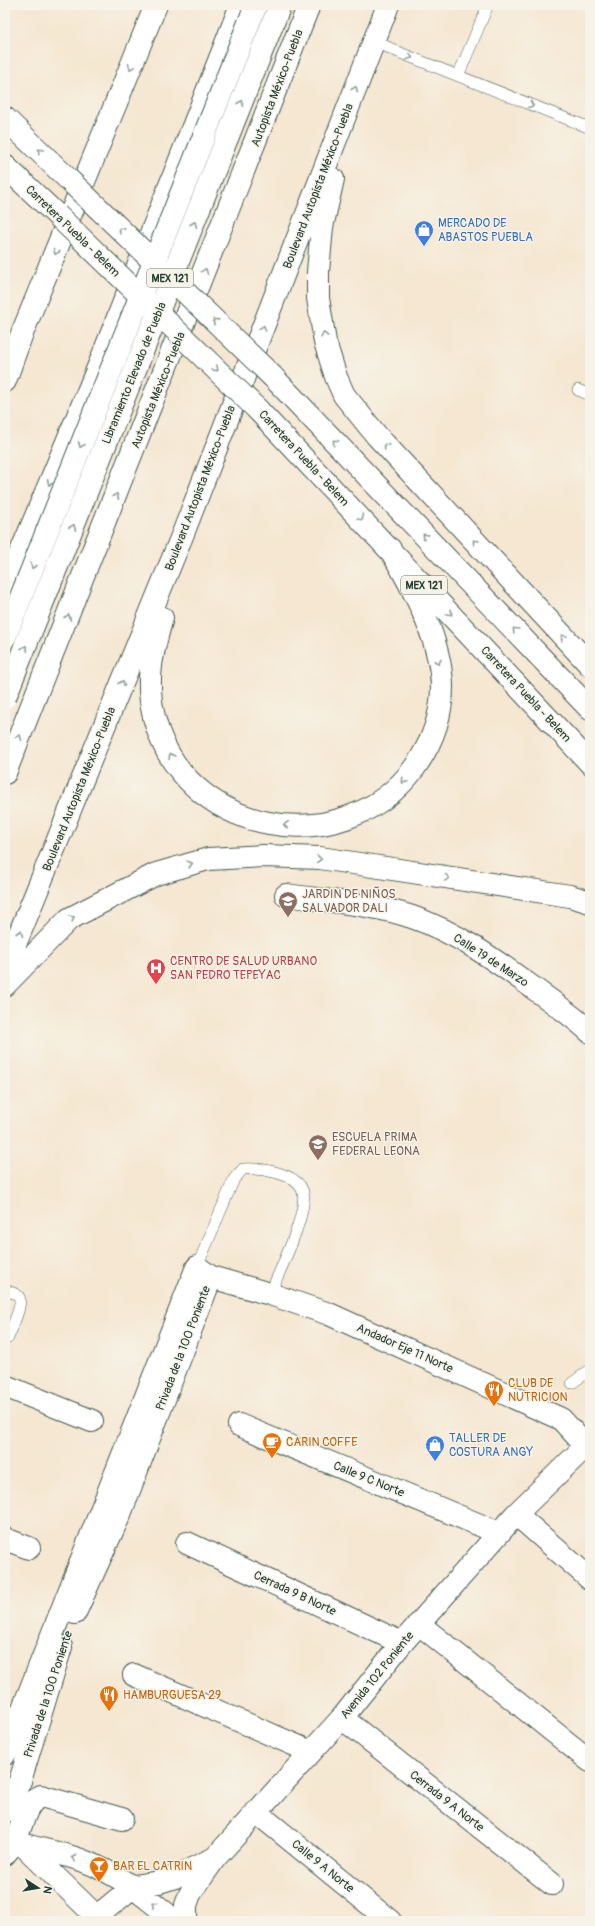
<svg xmlns="http://www.w3.org/2000/svg" width="595" height="1926" viewBox="0 0 595 1926" font-family="Pangolin,sans-serif">
<rect width="100%" height="100%" fill="#f7f3e8"/>
<filter id="ink" filterUnits="userSpaceOnUse"><feTurbulence type="fractalNoise" baseFrequency=".025" numOctaves="2"/><feDisplacementMap in="SourceGraphic" scale="8" xChannelSelector="R" yChannelSelector="G"/><feConvolveMatrix kernelMatrix="1 2 1 2 8 2 1 2 1" color-interpolation-filters="sRGB"/></filter>
<filter id="wash" filterUnits="userSpaceOnUse"><feTurbulence type="fractalNoise" baseFrequency=".012" numOctaves="4" result="noise"/><feDisplacementMap in="SourceGraphic" scale="16" xChannelSelector="R" yChannelSelector="G"/><feGaussianBlur stdDeviation="0.9" result="paint"/><feColorMatrix in="noise" values="0 0 0 0 0 0 0 0 0 0 0 0 0 0 0 0 0 1.4 0 .05"/><feComposite in="paint" operator="in"/></filter>
<g filter="url(#wash)">
<rect width="100%" height="100%" fill="#f5e7d1"/>
</g>
<g filter="url(#ink)">
<g fill="none" stroke-linecap="round" stroke-linejoin="round">
<defs>
<path id="lane" d="M374 41 403 54 590 128
M458 76 488 5
M578 390 590 395
M197 1267 234 1179 243 1169C259 1168 297 1172 303 1192 308 1213 279 1272 270 1294
M5 1290C9 1292 17 1293 19 1297 23 1304 11 1330 8 1338L5 1339
M572 1383 590 1370"/>
<path id="street" d="M286 895C327 901 373 904 412 917 456 932 495 960 532 987 552 1002 572 1015 590 1032
M5 1386 92 1421
M239 1425 499 1533
M516 1514 590 1579
M5 1539 29 1548
M187 1543 402 1643
M75 1613 120 1514 211 1277
M419 1624 590 1761
M134 1675 311 1752
M342 1718 552 1884
M5 1754 197 1267 211 1277 270 1294 329 1314 561 1419 585 1445
M5 1811 20 1781 61 1647
M256 1812 390 1921
M5 1838C31 1849 56 1851 81 1860 118 1873 145 1896 175 1921
M25 1847 101 1921
M5 1854C8 1850 12 1846 15 1841 22 1827 25 1802 41 1796L122 1819
M96 1917 134 1886 159 1882 175 1877 215 1858
M186 1921V1905L190 1894 215 1858 342 1718 402 1643 516 1514 590 1442"/>
<path id="primary" d="M5 118 68 179
M5 166 57 215
M333 179 322 227 318 272V298L325 342 336 377 344 395 377 436 590 665
M273 377 590 709
M5 381 21 336 156 5
M257 409 590 763
M162 618C152 652 145 681 154 717 183 835 344 865 415 767 432 743 442 715 442 686 441 641 413 587 390 549
M5 969 184 531 388 5
M5 985 69 919 156 874 208 859 264 856 320 858 570 896 590 902"/>
<path id="highway" d="M5 590 100 363 241 5
M5 773 309 5"/>
</defs>
<use href="#lane" stroke="#3f564c" stroke-width="12"/>
<use href="#street" stroke="#3f564c" stroke-width="24"/>
<use href="#primary" stroke="#3f564c" stroke-width="24"/>
<use href="#highway" stroke="#3f564c" stroke-width="24"/>
<use href="#lane" stroke="#fff" stroke-width="11"/>
<use href="#street" stroke="#fff" stroke-width="22"/>
<use href="#primary" stroke="#fff" stroke-width="22"/>
<use href="#highway" stroke="#fff" stroke-width="22"/>
<defs>
<path id="primary-bridge" d="M68 179 273 377
M57 215 257 409"/>
<path id="highway-bridge" d="M5 637 256 5
M5 697 280 5"/>
</defs>
<use href="#primary-bridge" stroke="#3f564c" stroke-width="24" stroke-linecap="butt"/>
<use href="#highway-bridge" stroke="#3f564c" stroke-width="24" stroke-linecap="butt"/>
<use href="#primary-bridge" stroke="#fff" stroke-width="22"/>
<use href="#highway-bridge" stroke="#fff" stroke-width="22"/>
</g>
<defs><path id="oneway-chevron" d="M-2-3.5L2.5 0L-2 3.5" fill="none" stroke-width="1.6" stroke-linecap="round" stroke-linejoin="round"/></defs>
<g stroke="#8f9e9a">
<use href="#oneway-chevron" transform="translate(410 57) rotate(22)"/>
<use href="#oneway-chevron" transform="translate(131 67) rotate(111)"/>
<use href="#oneway-chevron" transform="translate(355 89) rotate(-68)"/>
<use href="#oneway-chevron" transform="translate(241 103) rotate(-68)"/>
<use href="#oneway-chevron" transform="translate(531 105) rotate(22)"/>
<use href="#oneway-chevron" transform="translate(40 151) rotate(-136)"/>
<use href="#oneway-chevron" transform="translate(194 224) rotate(-68)"/>
<use href="#oneway-chevron" transform="translate(121 230) rotate(-136)"/>
<use href="#oneway-chevron" transform="translate(56 252) rotate(112)"/>
<use href="#oneway-chevron" transform="translate(205 271) rotate(-69)"/>
<use href="#oneway-chevron" transform="translate(215 321) rotate(-136)"/>
<use href="#oneway-chevron" transform="translate(263 328) rotate(-69)"/>
<use href="#oneway-chevron" transform="translate(324 335) rotate(-102)"/>
<use href="#oneway-chevron" transform="translate(216 369) rotate(44)"/>
<use href="#oneway-chevron" transform="translate(335 442) rotate(-134)"/>
<use href="#oneway-chevron" transform="translate(81 445) rotate(112)"/>
<use href="#oneway-chevron" transform="translate(386 446) rotate(-133)"/>
<use href="#oneway-chevron" transform="translate(50 483) rotate(113)"/>
<use href="#oneway-chevron" transform="translate(116 496) rotate(-68)"/>
<use href="#oneway-chevron" transform="translate(361 518) rotate(47)"/>
<use href="#oneway-chevron" transform="translate(73 527) rotate(-68)"/>
<use href="#oneway-chevron" transform="translate(425 536) rotate(-134)"/>
<use href="#oneway-chevron" transform="translate(475 542) rotate(-133)"/>
<use href="#oneway-chevron" transform="translate(33 566) rotate(112)"/>
<use href="#oneway-chevron" transform="translate(450 613) rotate(47)"/>
<use href="#oneway-chevron" transform="translate(68 617) rotate(-68)"/>
<use href="#oneway-chevron" transform="translate(515 630) rotate(-134)"/>
<use href="#oneway-chevron" transform="translate(563 637) rotate(-133)"/>
<use href="#oneway-chevron" transform="translate(25 648) rotate(-68)"/>
<use href="#oneway-chevron" transform="translate(438 662) rotate(79)"/>
<use href="#oneway-chevron" transform="translate(122 683) rotate(-68)"/>
<use href="#oneway-chevron" transform="translate(19 737) rotate(-68)"/>
<use href="#oneway-chevron" transform="translate(171 756) rotate(-121)"/>
<use href="#oneway-chevron" transform="translate(404 781) rotate(131)"/>
<use href="#oneway-chevron" transform="translate(286 825) rotate(-175)"/>
<use href="#oneway-chevron" transform="translate(319 859) rotate(5)"/>
<use href="#oneway-chevron" transform="translate(190 864) rotate(-15)"/>
<use href="#oneway-chevron" transform="translate(447 878) rotate(9)"/>
<use href="#oneway-chevron" transform="translate(72 918) rotate(-32)"/>
<use href="#oneway-chevron" transform="translate(20 933) rotate(-68)"/>
<use href="#oneway-chevron" transform="translate(74 1858) rotate(-167)"/>
<use href="#oneway-chevron" transform="translate(154 1904) rotate(-139)"/>
</g>
</g>
<defs>
<symbol id="shop-pin" viewBox="-11 -11 22 30"><path d="M0 17L-7.5 6A9.5 9.5 0 1 1 7.5 6Z" fill="#3f7fe0" stroke="#f7f3e8"/><path d="M-5-2.5h2.3a2.7 3.5 0 0 1 5.4 0H5L5.5 6h-11ZM-1.5-2.5h3a1.5 2.3 0 0 0-3 0Z" fill="#fff"/></symbol>
<symbol id="school-pin" viewBox="-11 -11 22 30"><path d="M0 17L-7.5 6A9.5 9.5 0 1 1 7.5 6Z" fill="#8d6e63" stroke="#f7f3e8"/><path d="M0-5L7-2L0 1L-7-2ZM-4 1L0 2.5L4 1V4Q0 6-4 4Z" fill="#fff"/></symbol>
<symbol id="hospital-pin" viewBox="-11 -11 22 30"><path d="M0 17L-7.5 6A9.5 9.5 0 1 1 7.5 6Z" fill="#e0444e" stroke="#f7f3e8"/><path d="M-5-5h3v3.5h4V-5h3V5h-3V1.5h-4V5h-3Z" fill="#fff"/></symbol>
<symbol id="restaurant-pin" viewBox="-11 -11 22 30"><path d="M0 17L-7.5 6A9.5 9.5 0 1 1 7.5 6Z" fill="#e8710a" stroke="#f7f3e8"/><path d="M-5-6h1v4h1v-4h1v4h1v-4h1v5L-1.5 .5V6h-2V.5L-5-1ZM5-6V6H3V1.5H1.5Q1.5-4 5-6Z" fill="#fff"/></symbol>
<symbol id="cafe-pin" viewBox="-11 -11 22 30"><path d="M0 17L-7.5 6A9.5 9.5 0 1 1 7.5 6Z" fill="#e8710a" stroke="#f7f3e8"/><path d="M-5.5-4.5H6V0H3Q3 3.5 0 3.5H-2.5Q-5.5 3.5-5.5 0ZM3-3.2v2h1.7v-2ZM-6 4.5H4V6H-6Z" fill="#fff"/></symbol>
<symbol id="bar-pin" viewBox="-11 -11 22 30"><path d="M0 17L-7.5 6A9.5 9.5 0 1 1 7.5 6Z" fill="#e8710a" stroke="#f7f3e8"/><path d="M-6-5H6L.8 .8V4.5H3.5V6h-7V4.5H-.8V.8Z" fill="#fff"/></symbol>
</defs>
<g fill-rule="evenodd">
<use href="#shop-pin" x="413" y="219" width="22" height="30"/>
<use href="#school-pin" x="277" y="890" width="22" height="30"/>
<use href="#hospital-pin" x="145" y="957" width="22" height="30"/>
<use href="#school-pin" x="307" y="1133" width="22" height="30"/>
<use href="#restaurant-pin" x="483" y="1379" width="22" height="30"/>
<use href="#cafe-pin" x="261" y="1431" width="22" height="30"/>
<use href="#shop-pin" x="424" y="1434" width="22" height="30"/>
<use href="#restaurant-pin" x="98" y="1684" width="22" height="30"/>
<use href="#bar-pin" x="88" y="1855" width="22" height="30"/>
</g>
<g text-anchor="middle" stroke-width="3" stroke-linejoin="round" paint-order="stroke">
<g fill="#f7f3e8" stroke="#60746a" stroke-width="1">
<rect x="147" y="269" width="46" height="18" rx="3"/>
<rect x="401" y="576" width="46" height="18" rx="3"/>
</g>
<g font-size="11" font-weight="bold" fill="#1f3d34">
<text x="170" y="282">MEX 121</text>
<text x="424" y="589">MEX 121</text>
</g>
<g font-size="12" fill="#1f3d34" stroke="#f7f3e8">
<text transform="translate(277 88) rotate(-69)" y="4">Autopista México-Puebla</text>
<text transform="translate(318 186) rotate(-69)" y="4">Boulevard Autopista México-Puebla</text>
<text transform="translate(73 231) rotate(44)" y="4">Carretera Puebla - Belem</text>
<text transform="translate(134 373) rotate(-68)" y="4">Libramiento Elevado de Puebla</text>
<text transform="translate(158 390) rotate(-68)" y="4">Autopista México-Puebla</text>
<text transform="translate(304 458) rotate(47)" y="4">Carretera Puebla - Belem</text>
<text transform="translate(200 488) rotate(-69)" y="4">Boulevard Autopista México-Puebla</text>
<text transform="translate(526 694) rotate(47)" y="4">Carretera Puebla - Belem</text>
<text transform="translate(79 789) rotate(-68)" y="4">Boulevard Autopista México-Puebla</text>
<text transform="translate(491 960) rotate(33)" y="4">Calle 19 de Marzo</text>
<text transform="translate(183 1348) rotate(-69)" y="4">Privada de la 100 Poniente</text>
<text transform="translate(405 1348) rotate(24)" y="4">Andador Eje 11 Norte</text>
<text transform="translate(369 1479) rotate(22)" y="4">Calle 9 C Norte</text>
<text transform="translate(295 1593) rotate(25)" y="4">Cerrada 9 B Norte</text>
<text transform="translate(377 1675) rotate(-51)" y="4">Avenida 102 Poniente</text>
<text transform="translate(48 1694) rotate(-72)" y="4">Privada de la 100 Poniente</text>
<text transform="translate(447 1801) rotate(38)" y="4">Cerrada 9 A Norte</text>
<text transform="translate(323 1866) rotate(39)" y="4">Calle 9 A Norte</text>
</g>
<g font-size="12" fill="#366cbe" stroke="#f7f3e8" text-anchor="start">
<text x="438" y="227">MERCADO DE<tspan x="438" dy="14">ABASTOS PUEBLA</tspan></text>
<text x="449" y="1442">TALLER DE<tspan x="449" dy="14">COSTURA ANGY</tspan></text>
</g>
<g font-size="12" fill="#785e54" stroke="#f7f3e8" text-anchor="start">
<text x="302" y="898">JARDIN DE NIÑOS<tspan x="302" dy="14">SALVADOR DALI</tspan></text>
<text x="332" y="1141">ESCUELA PRIMA<tspan x="332" dy="14">FEDERAL LEONA</tspan></text>
</g>
<g font-size="12" fill="#be3a42" stroke="#f7f3e8" text-anchor="start">
<text x="170" y="965">CENTRO DE SALUD URBANO<tspan x="170" dy="14">SAN PEDRO TEPEYAC</tspan></text>
</g>
<g font-size="12" fill="#c56008" stroke="#f7f3e8" text-anchor="start">
<text x="508" y="1387">CLUB DE<tspan x="508" dy="14">NUTRICION</tspan></text>
<text x="286" y="1446">CARIN COFFE</text>
<text x="123" y="1699">HAMBURGUESA 29</text>
<text x="113" y="1870">BAR EL CATRIN</text>
</g>
</g>
<rect width="595" height="1926" fill="none" stroke="#f7f3e8" stroke-width="20"/>
<g transform="translate(38 1888) rotate(102)" stroke="#f7f3e8" stroke-width="3" paint-order="stroke">
<path d="M0-3L7 15L0 10L-7 15Z" fill="#1f3d34"/>
<text y="-6" font-size="11" font-weight="bold" text-anchor="middle" fill="#1f3d34">N</text>
</g>
</svg>
